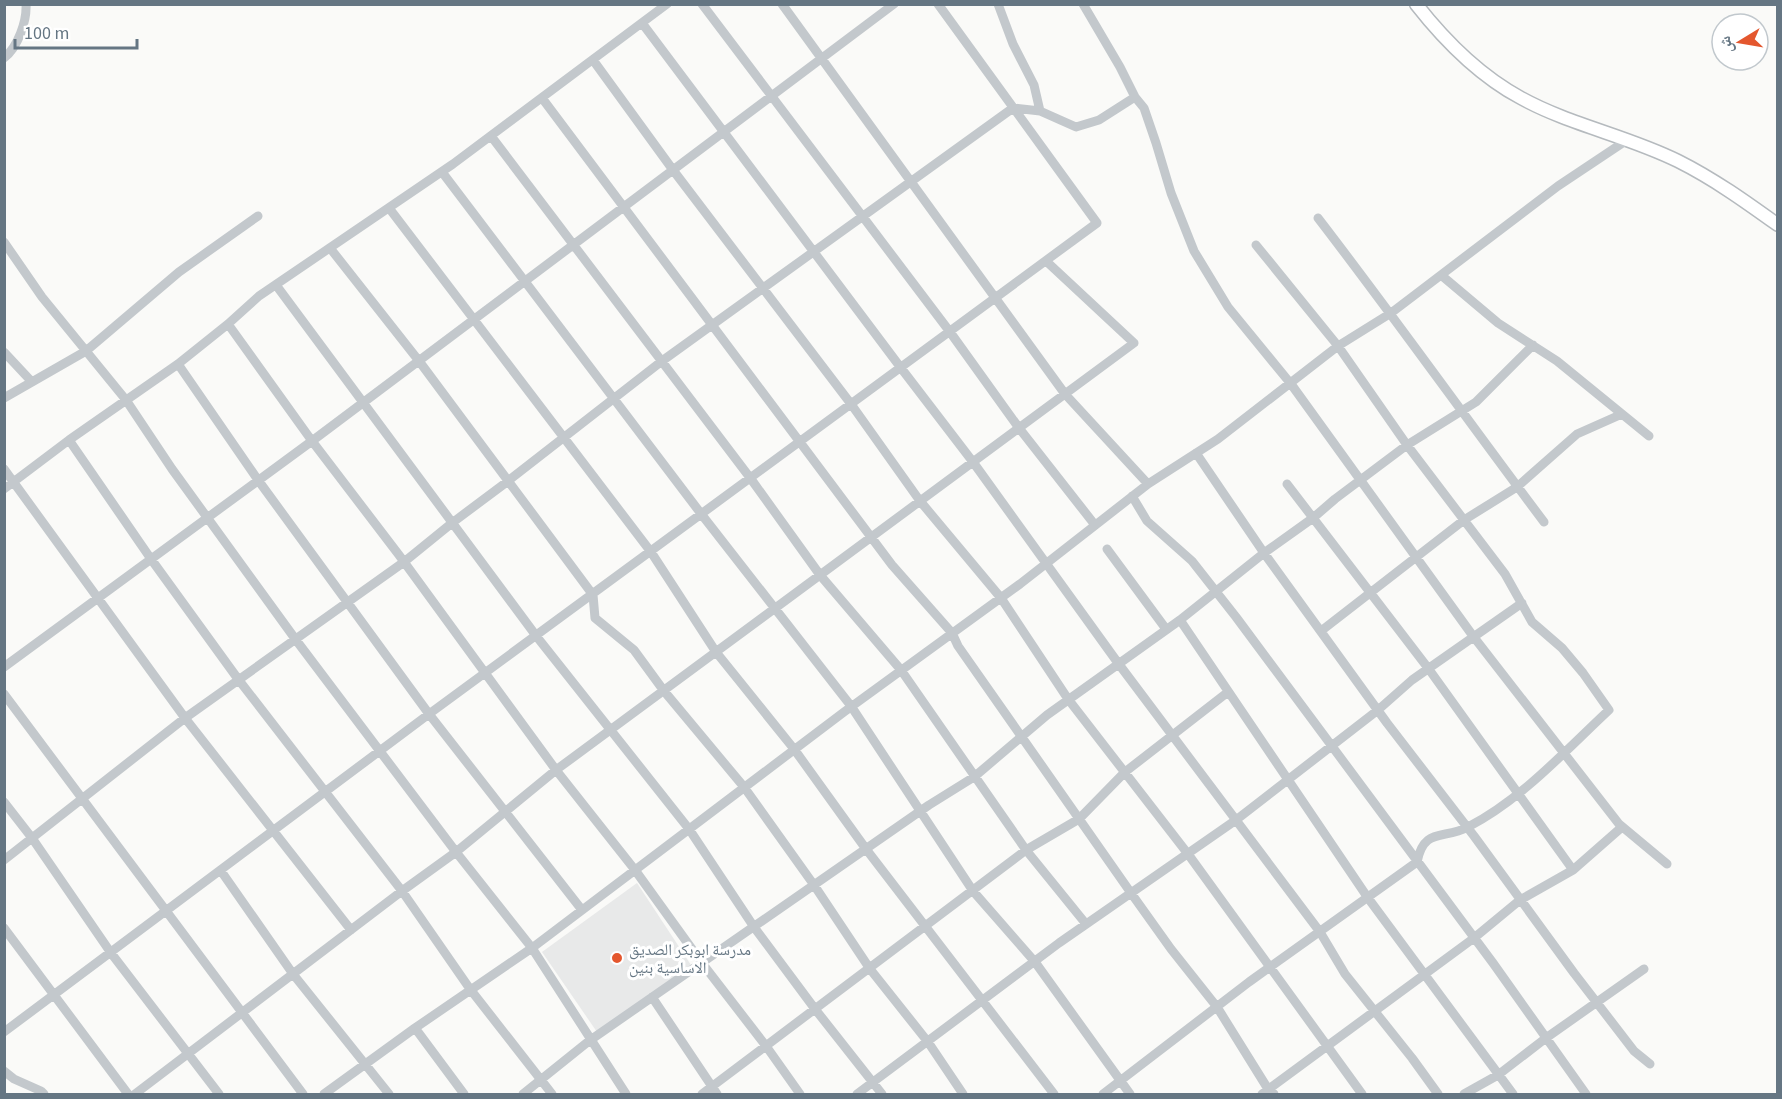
<svg xmlns="http://www.w3.org/2000/svg" width="1782" height="1099" viewBox="0 0 1782 1099" font-family="'Source Sans 3','Noto Naskh Arabic',sans-serif">
<rect width="100%" height="100%" fill="#fafaf8"/>
<path fill="#e8e9e9" d="M637 883 691 965 597 1032 542 952Z"/>
<g fill="none" stroke-linecap="round" stroke-linejoin="round">
<defs>
<path id="major" d="M1416 4C1445 41 1480 76 1521 98 1570 125 1628 136 1678 161 1714 179 1746 202 1778 225"/>
</defs>
<use href="#major" stroke="#b5babe" stroke-width="15"/>
<path stroke="#c3c8cc" stroke-width="9" d="M702 4 950 332 1019 428 1095 525
M782 4 1065 394 1148 484
M998 4 1013 44 1034 85 1040 111
M1083 4 1120 67 1135 97 1144 108 1156 143 1171 193 1194 251 1228 307 1291 384 1473 636 1619 824 1667 864
M642 23 901 368 973 462 1118 663 1320 932 1345 974 1412 1058 1438 1094
M4 58C18 47 27 21 26 4
M593 60 673 170 851 404 920 501 1001 598 1068 699 1188 854 1362 1094
M542 98 892 565 952 633 958 646 1131 893 1171 949 1217 1007 1268 1089 1274 1094
M491 136 751 479 820 575 901 670 1026 850 1086 924
M442 172 702 515 851 706 973 891 1035 962 1130 1094
M389 208 651 552 716 652 794 749 866 849 1054 1094
M1318 218C1395 318 1468 421 1544 522
M4 242 42 297 126 400 172 469 296 640 456 852 532 948 844 712 1020 584 1148 484 1218 439 1338 346 1391 313 1558 186 1627 140
M330 248 419 361 593 595 595 618 634 650 664 691 744 787 814 885 870 969 928 1042 963 1094
M1441 275 1498 323 1557 361 1649 436
M276 285 537 637 689 829 754 927 815 1009 882 1094
M228 324 312 441 399 555 556 770 635 870 702 963 766 1046 800 1094
M4 352 32 382
M178 364 258 480 429 714 582 910
M4 398 86 351 179 272 258 216
M69 440 151 559 238 679 402 891 470 989 552 1094
M1196 453 1264 553 1387 723 1474 836 1574 973 1634 1051 1650 1064
M4 469 185 718 351 930
M1287 484 1428 668 1573 870
M4 489 69 440 178 364 228 324 259 296 453 164 667 4
M1132 496 1147 521 1192 561 1236 617 1493 963 1586 1094
M1107 549 1166 629
M1180 620 1368 898 1513 1094
M1321 631 1464 520 1517 487 1577 434 1622 414
M4 667 312 441 894 4
M4 694 303 1094
M4 802 32 838 111 953 219 1094
M4 860 185 718 404 562 452 523 508 481 662 361 1013 108 1040 111 1076 127 1099 120 1135 97
M221 871 293 974 389 1094
M4 928 128 1094
M652 997 717 1094
M415 1028 464 1094
M4 1032 429 714 1097 223 938 4
M4 1071 14 1079 41 1091 44 1094
M135 1094 402 891 456 852 556 770 1134 343 1046 261
M324 1094 415 1028 532 948 626 1094
M523 1094 589 1041 929 805 974 777 1047 715 1180 620 1264 553 1313 518 1335 499 1407 445 1476 402 1533 345
M702 1094 1026 850 1079 819 1125 772 1228 692
M857 1094 1059 943 1236 820 1378 710 1412 680 1522 603
M1103 1094 1249 982 1417 862C1424 827 1443 840 1468 827 1522 799 1565 751 1609 710L1583 673 1562 648 1532 622 1505 574 1407 445 1338 346 1256 245
M1262 1094 1474 938 1520 900 1573 870 1622 827
M1464 1094 1498 1075 1546 1038 1644 969"/>
<use href="#major" stroke="#fff" stroke-width="12"/>
</g>
<circle fill="#e4572e" stroke="#fff" stroke-width="2" cx="617" cy="958" r="6"/>
<g text-anchor="middle" stroke-width="6" stroke-linejoin="round" paint-order="stroke">
<g font-size="16" fill="#657683" stroke="#fff" text-anchor="start">
<text x="629" y="955">مدرسة ابوبكر الصديق<tspan x="629" dy="18">الاساسية بنين</tspan></text>
</g>
</g>
<rect width="1782" height="1099" fill="none" stroke="#657683" stroke-width="12"/>
<g transform="translate(1740 42) rotate(259)"><circle r="28" fill="#ffffff" stroke="#c1c8cd" stroke-width="1.5"/>
<path d="M0-4.5L10 22L0 15L-10 22Z" fill="#e4572e"/>
<text y="-9" font-size="16" font-weight="bold" text-anchor="middle" fill="#657683">ش</text>
</g>
<path d="M15 39v9h122v-9" fill="none" stroke="#657683" stroke-width="3"/>
<text x="24" y="39" font-size="18" fill="#657683" stroke="#ffffff" stroke-width="4.5" paint-order="stroke">100 m</text>
</svg>
